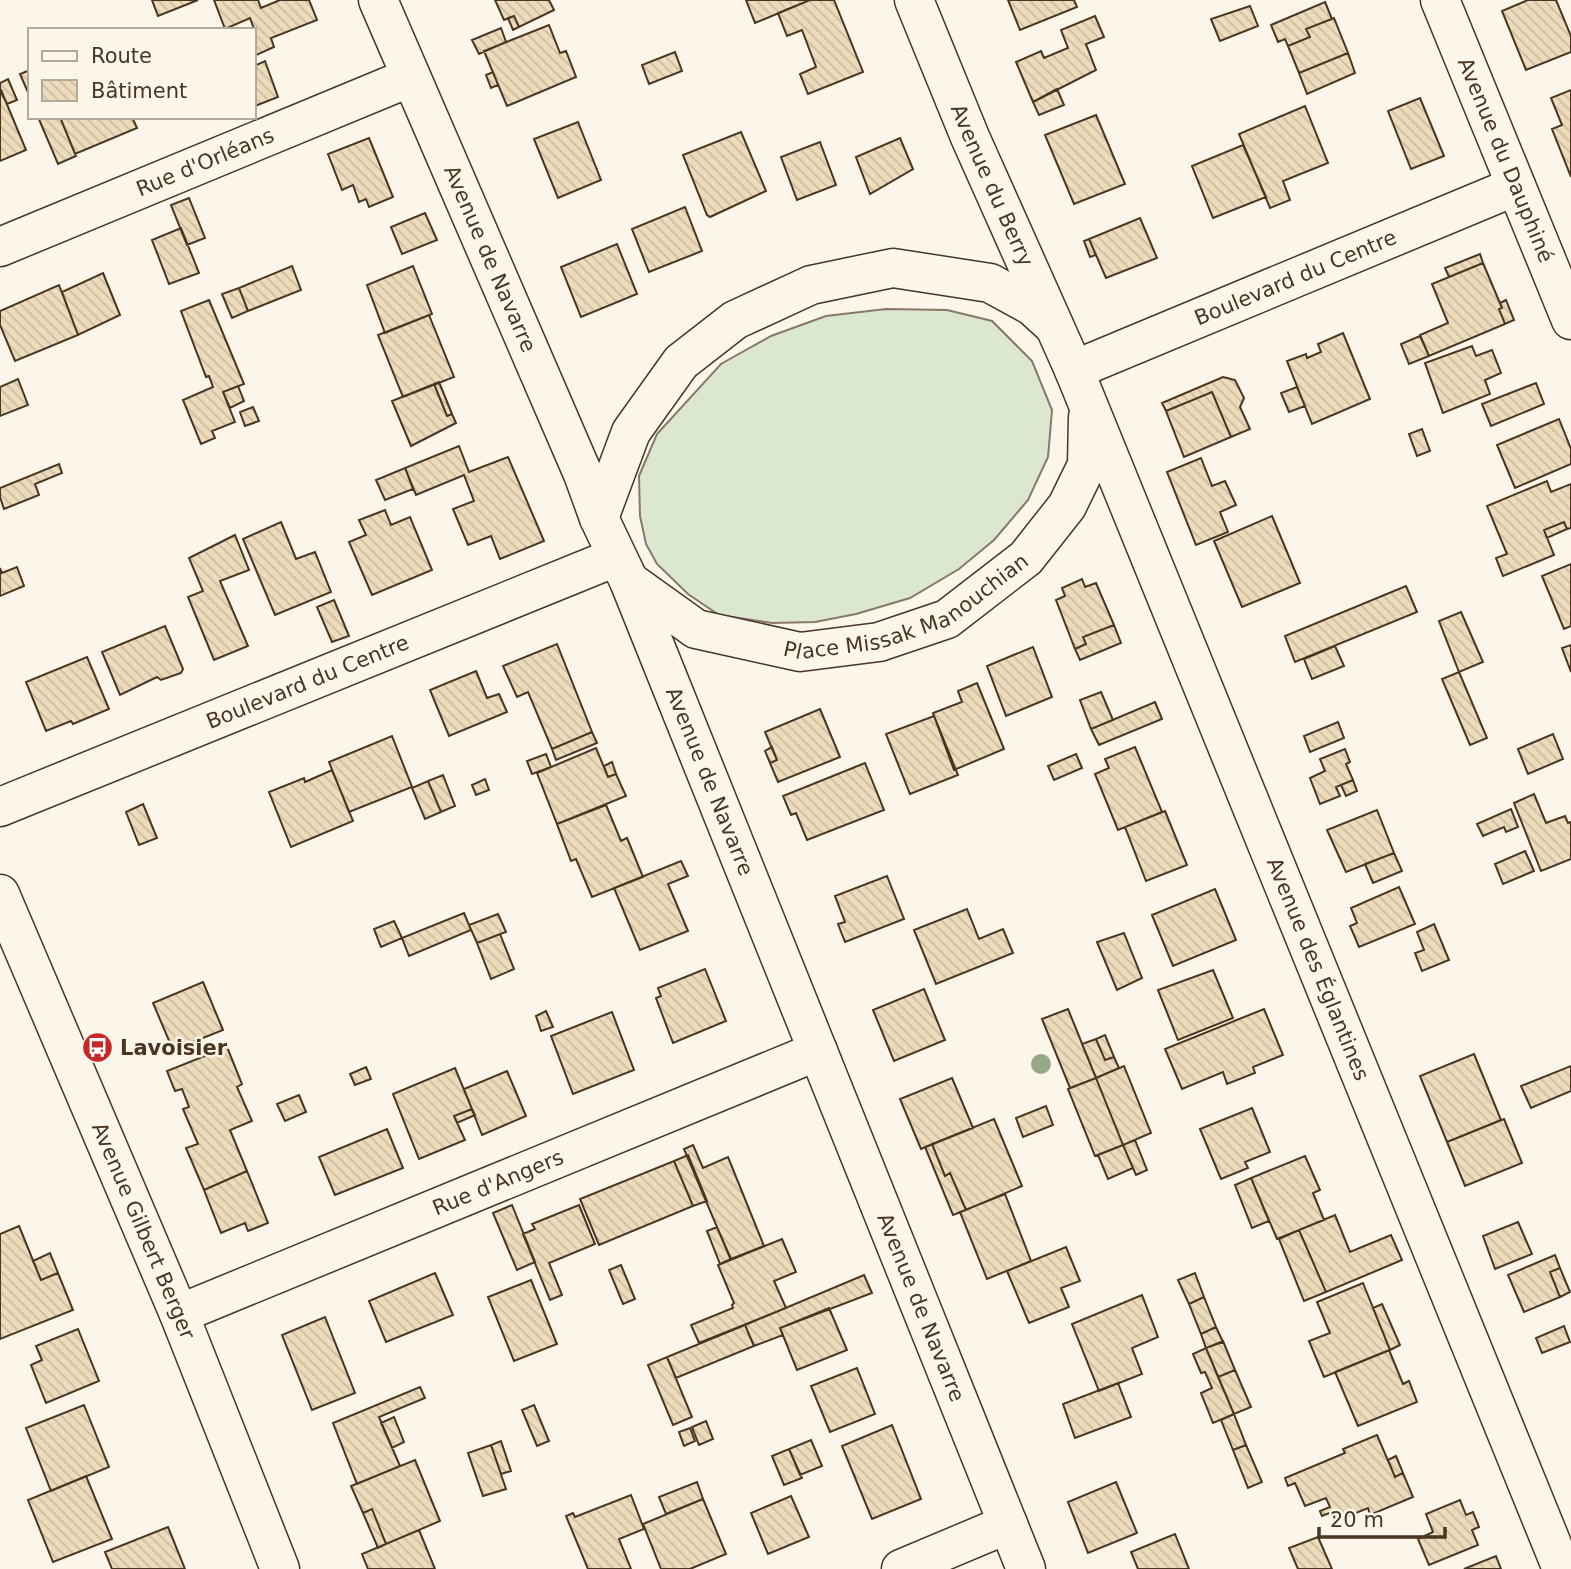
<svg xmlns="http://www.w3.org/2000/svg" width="1571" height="1569" viewBox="0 0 1571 1569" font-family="'DejaVu Sans',sans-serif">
<defs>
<pattern id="building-back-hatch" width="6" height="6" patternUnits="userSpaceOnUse" patternTransform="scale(1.75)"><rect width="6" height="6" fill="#ecdcbc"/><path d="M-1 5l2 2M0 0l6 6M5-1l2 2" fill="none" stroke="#ccbda1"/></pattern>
</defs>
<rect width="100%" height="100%" fill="#fbf6e9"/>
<path fill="#dce7d0" stroke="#887966" stroke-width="2" d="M886 309 947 310 992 321 1032 361 1052 410 1048 457 1028 500 994 540 959 569 910 598 856 614 815 622 772 623 719 615 688 594 657 564 646 544 640 516 639 476 657 434 721 364 771 336 826 316Z"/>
<path fill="url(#building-back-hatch)" stroke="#4a3520" stroke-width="2" d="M152 0H198L158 16Z
M214 0H258L261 8 280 0H309L317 20 271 38 274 47 254 56 255 32 250 18 225 29Z
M495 0H549L554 10 519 27 514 16 504 20Z
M746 0H810L755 23Z
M810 0H834L863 72 808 94 800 74 816 67 802 30 787 36 778 13Z
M1008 0H1074L1077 7 1020 30Z
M1528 0H1556L1571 36V52L1526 70 1502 11Z
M1325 2 1332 19 1306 29 1310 37 1288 46 1285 39 1278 42 1271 25Z
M1250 6 1258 26 1220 41 1211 19Z
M514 16 519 27 513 30 508 18Z
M1095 16 1104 37 1086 44 1096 70 1033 102 1016 62 1041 51 1044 58 1068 48 1061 30Z
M1334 18 1348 53 1299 73 1288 46 1310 37 1306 29Z
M549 25 560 53 566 51 576 77 507 106 484 51Z
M501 28 506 42 479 54 472 40Z
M675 52 682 71 649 84 642 65Z
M1348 53 1355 73 1307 94 1299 73Z
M265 61 278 97 255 106 254 66Z
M30 70V97L20 74Z
M493 72 498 85 491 88 486 75Z
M8 79 17 100 7 104 0 90V83Z
M1057 89 1064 105 1039 115 1033 102Z
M1 90 26 150 0 161V90Z
M1571 90V177L1552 129 1562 125 1551 98Z
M1420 98 1444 156 1411 169 1388 111Z
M1305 106 1328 163 1283 181 1290 200 1270 208 1239 134Z
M1096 115 1125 184 1074 204 1045 135Z
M38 117H60L76 156 58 164Z
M60 117H132L137 128 75 154Z
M578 122 601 180 558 198 534 139Z
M741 132 766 191 710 217 707 215 683 155Z
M369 138 393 197 369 207 366 199 359 202 353 185 342 190 328 154Z
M900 138 913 169 870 194 856 157Z
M820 142 836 185 797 200 781 157Z
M1243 145 1266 197 1213 218 1192 166Z
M189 198 205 238 187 245 171 205Z
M685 207 702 251 649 272 632 229Z
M425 213 437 240 402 254 391 227Z
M1140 218 1157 258 1106 278 1089 239Z
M181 228 199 273 169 284 152 240Z
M1089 239 1096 255 1090 257 1084 241Z
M617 244 637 294 581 317 561 267Z
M1480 254 1483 263 1449 277 1445 268Z
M1483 263 1502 308 1499 309 1505 324 1429 356 1420 335 1448 323 1432 284Z
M292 266 301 290 248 311 239 288Z
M413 266 432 314 385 333 367 285Z
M103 273 120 315 78 335 62 292Z
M59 285 78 335 15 361 0 325V311Z
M239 288 248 311 232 318 222 294Z
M209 300 244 384 223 392 235 422 212 431 215 438 201 444 183 400 213 387 209 376 206 377 181 311Z
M1506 300 1514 320 1505 324 1499 309 1502 308 1500 303Z
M429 315 454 377 403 397 378 335Z
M1343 333 1370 399 1312 424 1287 361 1306 354 1307 358 1321 352 1318 344Z
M1420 336 1429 356 1409 364 1401 344Z
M1472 346 1476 356 1492 350 1501 373 1485 380 1490 394 1443 413 1425 363Z
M1223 377 1235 380 1244 398 1240 407 1250 429 1231 437 1212 392 1166 411 1162 403Z
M18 379 28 405 0 416V387Z
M439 382 452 414 447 416 434 384Z
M1536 383 1544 404 1491 426 1482 404Z
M434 384 447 416 452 414 456 423 411 446 392 401Z
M238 386 244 401 230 408 223 392Z
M1297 387 1305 406 1289 412 1281 393Z
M1212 392 1231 437 1184 457 1166 411Z
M253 407 259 421 245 426 240 412Z
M1559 419 1571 449V464L1515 488 1497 445Z
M1422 429 1430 451 1417 456 1409 434Z
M459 446 469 472 508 457 544 541 500 559 491 536 468 545 453 509 474 501 464 475 416 495 405 468Z
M1201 458 1212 486 1225 481 1236 505 1220 512 1228 532 1196 545 1167 472Z
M59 464 62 473 35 484 39 495 4 509 0 497V488Z
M405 468 413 489 385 500 376 480Z
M1547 481 1551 492 1571 484V528L1567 529 1564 522 1544 530 1554 555 1503 576 1496 558 1507 554 1487 506Z
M385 510 391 525 410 517 432 570 372 595 349 542 366 535 359 520Z
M1272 516 1300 583 1242 607 1214 541Z
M281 522 296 559 315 552 331 592 275 615 243 539Z
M1564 522 1567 529 1547 538 1544 530Z
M235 535 249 570 220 581 248 646 214 660 188 597 203 591 189 558Z
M1571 564V626L1564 629 1542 576Z
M17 567 24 586 0 596V568L2 573Z
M1082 579 1085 587 1096 583 1114 625 1083 637 1086 644 1075 649 1056 600 1065 596 1062 588Z
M1406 586 1417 612 1295 662 1285 636Z
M334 600 349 636 332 642 317 607Z
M1461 612 1483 662 1459 672 1439 621Z
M1114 625 1121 643 1080 660 1075 649 1086 644 1083 637Z
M165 626 183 669 181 673 161 680 157 677 120 695 102 652Z
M557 644 592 732 552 749 528 692 517 697 503 666Z
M1571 645V672L1562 648Z
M1335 646 1344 666 1312 679 1304 659Z
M1033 647 1052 697 1006 716 987 666Z
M87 657 109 709 73 724 71 721 46 731 26 682Z
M476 671 487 698 499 694 507 712 449 736 430 690Z
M1459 672 1487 738 1470 745 1442 679Z
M977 683 1004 749 954 770 933 713 962 702 958 691Z
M1101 692 1113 720 1091 729 1080 700Z
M1155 702 1162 719 1099 745 1091 729Z
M820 709 840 757 778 782 770 763 777 760 765 732Z
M934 716 958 775 910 794 886 734Z
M1338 722 1344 738 1310 752 1304 736Z
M592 732 597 743 556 760 552 749Z
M1553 734 1563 759 1528 774 1518 749Z
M392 736 412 787 349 812 329 762Z
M772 747 777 760 770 763 765 751Z
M1135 747 1162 812 1118 830 1095 774 1109 768 1105 759Z
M596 748 608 777 616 774 626 796 557 824 537 773Z
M1345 749 1350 762 1346 764 1353 780 1336 787 1340 796 1320 804 1310 778 1325 771 1320 759Z
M546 754 551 767 532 774 527 761Z
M1076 754 1082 768 1054 780 1048 766Z
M612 762 616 774 608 777 604 766Z
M865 763 884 810 807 840 796 813 791 815 783 796Z
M332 770 353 821 291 847 269 792 304 778 305 782Z
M443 775 455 806 441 812 428 781Z
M485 779 489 790 476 795 472 785Z
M1353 780 1357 791 1346 796 1341 785Z
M428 781 441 812 425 819 412 788Z
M1534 794 1546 823 1565 816 1568 823 1571 822V859L1541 871 1514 803Z
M143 804 157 838 139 845 126 812Z
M606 805 621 841 627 838 643 877 592 897 576 859 571 861 557 824Z
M1511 809 1518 827 1506 832 1504 827 1483 836 1477 824Z
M1377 810 1394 853 1346 872 1327 830Z
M1165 811 1187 865 1146 881 1125 827Z
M1525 851 1534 871 1503 884 1495 864Z
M1394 853 1402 871 1373 883 1365 864Z
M681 861 688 876 668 884 688 931 640 950 614 888Z
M887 876 904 919 845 942 838 924 845 922 835 896Z
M1399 887 1415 924 1359 947 1350 926 1357 923 1351 908Z
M1215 889 1236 940 1173 966 1152 915Z
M967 909 979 939 1003 929 1013 953 936 984 914 930Z
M464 913 471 930 409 956 402 938Z
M498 914 506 932 477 943 469 925Z
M394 921 402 938 381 947 374 929Z
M1434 924 1449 960 1422 971 1415 953 1424 950 1417 932Z
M1124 933 1142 978 1117 990 1097 942Z
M500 934 514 969 491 979 477 943Z
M705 969 726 1021 673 1043 656 998 661 996 658 988Z
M1213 970 1233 1018 1178 1040 1158 990Z
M203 982 223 1030 173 1050 153 1003Z
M924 989 945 1040 894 1061 873 1010Z
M1068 1009 1096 1078 1070 1088 1042 1019Z
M1264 1009 1283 1055 1253 1067 1255 1073 1227 1084 1223 1072 1182 1089 1165 1049Z
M546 1011 553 1027 541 1031 536 1016Z
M612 1012 634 1070 573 1094 551 1036Z
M1105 1035 1114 1057 1105 1060 1096 1039Z
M1096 1039 1105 1060 1114 1057 1119 1068 1096 1078 1082 1044Z
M227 1047 242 1084 237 1087 252 1121 230 1130 247 1171 204 1190 186 1148 198 1144 183 1109 189 1107 182 1089 175 1091 167 1071Z
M1474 1054 1501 1120 1447 1142 1420 1076Z
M1124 1066 1151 1133 1123 1145 1096 1078Z
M1571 1066V1091L1531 1108 1521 1086Z
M366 1067 371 1079 355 1085 350 1074Z
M455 1068 472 1109 454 1116 465 1140 419 1159 393 1094Z
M507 1071 526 1116 482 1135 464 1089Z
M952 1078 973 1128 921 1149 900 1099Z
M1096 1078 1123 1145 1095 1156 1068 1089Z
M299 1095 306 1112 285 1121 277 1104Z
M1046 1106 1053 1125 1023 1137 1016 1118Z
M1252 1108 1270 1152 1245 1162 1248 1168 1221 1179 1200 1129Z
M472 1109 475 1115 457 1123 454 1116Z
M994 1119 1022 1186 966 1210 950 1173 945 1176 932 1144Z
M1504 1119 1522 1163 1465 1186 1447 1142Z
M387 1129 403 1168 335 1195 319 1157Z
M1135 1140 1147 1170 1136 1175 1123 1145Z
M932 1144 945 1176 950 1173 966 1210 953 1215 925 1147Z
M693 1145 703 1168 728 1157 764 1246 731 1259 730 1258 684 1149Z
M1123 1145 1133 1168 1108 1179 1098 1155Z
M688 1155 707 1201 693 1206 674 1161Z
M1305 1156 1320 1190 1313 1193 1324 1220 1277 1239 1251 1178Z
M674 1161 693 1206 599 1245 580 1199Z
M247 1171 268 1223 248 1231 245 1223 221 1233 204 1190Z
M1251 1178 1269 1221 1252 1228 1235 1185Z
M1005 1194 1031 1261 987 1279 960 1212Z
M512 1205 535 1262 517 1270 493 1213Z
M579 1205 595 1244 549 1263 562 1295 550 1300 523 1234 535 1229 532 1224Z
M1335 1215 1350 1252 1391 1235 1402 1260 1326 1292 1299 1230Z
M1518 1222 1532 1254 1495 1269 1483 1236Z
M19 1226 41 1280 58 1273 73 1310 0 1339V1234Z
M717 1227 731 1259 720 1264 707 1231Z
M1299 1230 1326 1292 1304 1301 1279 1239Z
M782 1239 796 1272 774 1281 786 1308 699 1343 691 1325 733 1308 732 1305 734 1303 718 1265Z
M1066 1247 1080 1281 1061 1288 1069 1307 1029 1323 1007 1271Z
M50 1253 58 1273 41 1280 33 1261Z
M1555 1255 1560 1268 1550 1272 1560 1297 1524 1312 1508 1275Z
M621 1265 635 1299 623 1304 609 1270Z
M1560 1268 1570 1292 1560 1297 1550 1272Z
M435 1273 453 1315 386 1342 369 1301Z
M1195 1273 1204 1297 1189 1304 1178 1280Z
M864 1275 872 1293 780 1328 783 1335 754 1346 745 1325Z
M531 1280 557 1344 514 1361 488 1297Z
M1363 1283 1390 1350 1324 1377 1309 1341 1330 1333 1317 1302Z
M1142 1295 1158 1337 1132 1348 1142 1374 1099 1391 1072 1324Z
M1204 1297 1216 1327 1201 1334 1189 1304Z
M1382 1304 1400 1345 1390 1350 1373 1308Z
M829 1308 847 1350 797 1370 780 1328Z
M325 1317 355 1393 312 1410 282 1335Z
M745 1325 754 1346 676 1378 667 1357Z
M1564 1326 1570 1342 1542 1353 1536 1338Z
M1216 1327 1223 1342 1206 1348 1201 1334Z
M78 1329 99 1381 46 1403 31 1365 42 1360 36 1346Z
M1223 1341 1235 1370 1218 1377 1206 1348Z
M1206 1348 1234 1414 1213 1423 1201 1393 1212 1388 1205 1372 1201 1373 1193 1354Z
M1389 1350 1403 1384 1409 1381 1417 1402 1358 1426 1335 1372Z
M667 1357 692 1417 673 1425 648 1365Z
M857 1368 875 1414 830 1432 811 1386Z
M1235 1370 1251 1407 1234 1414 1218 1377Z
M1118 1383 1131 1417 1075 1438 1063 1404Z
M420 1387 425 1398 379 1417 400 1466 357 1484 333 1423Z
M84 1405 109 1467 51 1491 26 1428Z
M534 1405 549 1441 537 1446 522 1410Z
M1234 1414 1246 1445 1233 1450 1221 1420Z
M394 1417 404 1442 392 1448 381 1423Z
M706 1421 713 1439 699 1445 692 1427Z
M892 1425 921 1499 872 1519 842 1446Z
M690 1428 695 1441 684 1446 679 1432Z
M1377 1435 1395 1477 1403 1473 1413 1497 1370 1515 1368 1508 1336 1521 1332 1512 1322 1516 1320 1511 1330 1507 1326 1498 1305 1506 1295 1483 1288 1486 1285 1478 1345 1453 1343 1449Z
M811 1440 822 1466 800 1475 789 1449Z
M501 1441 511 1471 501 1474 491 1445Z
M491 1445 506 1489 483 1496 468 1453Z
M1246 1445 1262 1482 1248 1488 1233 1450Z
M789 1449 802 1478 784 1485 772 1456Z
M1396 1456 1403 1473 1395 1477 1388 1460Z
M415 1460 440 1521 386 1544 372 1509 363 1513 351 1486Z
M86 1476 112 1539 53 1562 28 1500Z
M697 1482 703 1499 666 1514 659 1497Z
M1116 1482 1137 1533 1088 1553 1068 1502Z
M631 1495 644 1529 619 1539 631 1569H588L566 1516 573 1513 575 1517Z
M791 1496 809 1537 768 1554 751 1513Z
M703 1499 726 1554 690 1569H661L643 1524Z
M1460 1500 1466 1515 1473 1512 1479 1527 1472 1530 1478 1545 1429 1565 1418 1539 1433 1532 1426 1514Z
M372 1509 386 1544 378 1548 363 1513Z
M168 1527 185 1569H112L105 1552Z
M419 1530 435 1569H368L362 1554Z
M1175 1534 1189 1569H1138L1131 1552Z
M1318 1537 1332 1569H1298L1289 1548Z
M1496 1556 1501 1569H1464Z"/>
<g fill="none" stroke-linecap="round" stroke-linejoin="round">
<defs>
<g id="street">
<path id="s1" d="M378 0 583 474 599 518 629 581 1026 1569"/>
<path id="s2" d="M914 0 970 137 1074 370 1562 1569"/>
<path id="s3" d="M1440 0 1571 320"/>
<path id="s4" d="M0 247 411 77"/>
<path id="s5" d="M1074 370 1516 186"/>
<path d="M599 518 631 432 681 362 735 320 811 285 893 268 990 283 1032 306 1054 326"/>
<path id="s6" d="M629 581 696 629 800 652 879 642 947 619 1026 558 1067 506 1087 465 1088 417"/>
<path id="s7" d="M0 807 616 557"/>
<path id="s8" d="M179 1314 818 1051"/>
<path d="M901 1569 1008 1524"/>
</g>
<g id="secondary">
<path id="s9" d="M0 894 179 1314 280 1569"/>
</g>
</defs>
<use href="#street" stroke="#4a3520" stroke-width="41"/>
<use href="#secondary" stroke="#4a3520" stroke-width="41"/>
<use href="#street" stroke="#fbf6e9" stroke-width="38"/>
<use href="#secondary" stroke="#fbf6e9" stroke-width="38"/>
</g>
<circle fill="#96a887" cx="1041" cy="1064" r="10"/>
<defs>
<symbol id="bus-disc" viewBox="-11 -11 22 22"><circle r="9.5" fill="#c62828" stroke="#fbf6e9"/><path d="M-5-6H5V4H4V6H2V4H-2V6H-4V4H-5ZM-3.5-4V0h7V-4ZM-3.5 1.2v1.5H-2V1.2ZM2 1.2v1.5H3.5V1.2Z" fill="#fff"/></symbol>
</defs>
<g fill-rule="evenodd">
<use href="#bus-disc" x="80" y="1030" width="35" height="35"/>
</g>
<g text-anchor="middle" stroke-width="5" stroke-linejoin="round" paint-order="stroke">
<g font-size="21" fill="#4a3520" stroke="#fbf6e9">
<text dy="7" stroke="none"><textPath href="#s3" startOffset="173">Avenue du Dauphiné</textPath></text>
<text dy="7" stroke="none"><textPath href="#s4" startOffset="222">Rue d'Orléans</textPath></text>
<text dy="7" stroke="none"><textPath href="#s2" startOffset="201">Avenue du Berry</textPath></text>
<text dy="7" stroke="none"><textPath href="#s1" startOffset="282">Avenue de Navarre</textPath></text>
<text dy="7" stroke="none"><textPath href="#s5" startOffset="240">Boulevard du Centre</textPath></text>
<text dy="7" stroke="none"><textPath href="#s6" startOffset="306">Place Missak Manouchian</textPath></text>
<text dy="7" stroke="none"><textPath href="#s7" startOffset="332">Boulevard du Centre</textPath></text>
<text dy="7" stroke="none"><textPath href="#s1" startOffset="849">Avenue de Navarre</textPath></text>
<text dy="7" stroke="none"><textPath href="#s2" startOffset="1050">Avenue des Églantines</textPath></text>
<text dy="7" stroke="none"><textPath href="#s8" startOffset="345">Rue d'Angers</textPath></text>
<text dy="7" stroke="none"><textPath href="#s9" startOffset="366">Avenue Gilbert Berger</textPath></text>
<text dy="7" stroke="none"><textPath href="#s1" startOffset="1416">Avenue de Navarre</textPath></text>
</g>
<g font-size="21" font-weight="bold" fill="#4a3520" stroke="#fbf6e9" text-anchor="start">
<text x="120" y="1055">Lavoisier</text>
</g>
</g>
<rect x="28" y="28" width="228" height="91" fill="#fbf6e9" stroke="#b4a999" stroke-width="2"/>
<rect x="42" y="51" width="35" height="10" fill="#fbf6e9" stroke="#b4a999" stroke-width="2"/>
<text x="91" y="63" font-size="21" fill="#4a3520">Route</text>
<rect x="42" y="80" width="35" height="21" fill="url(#building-back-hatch)" stroke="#b4a999" stroke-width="2"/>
<text x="91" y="98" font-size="21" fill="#4a3520">Bâtiment</text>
<path d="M1319 1527v10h126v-10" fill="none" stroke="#4a3520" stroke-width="3.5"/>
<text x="1330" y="1527" font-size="21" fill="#4a3520" stroke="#fbf6e9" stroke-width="5" paint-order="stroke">20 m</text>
</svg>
